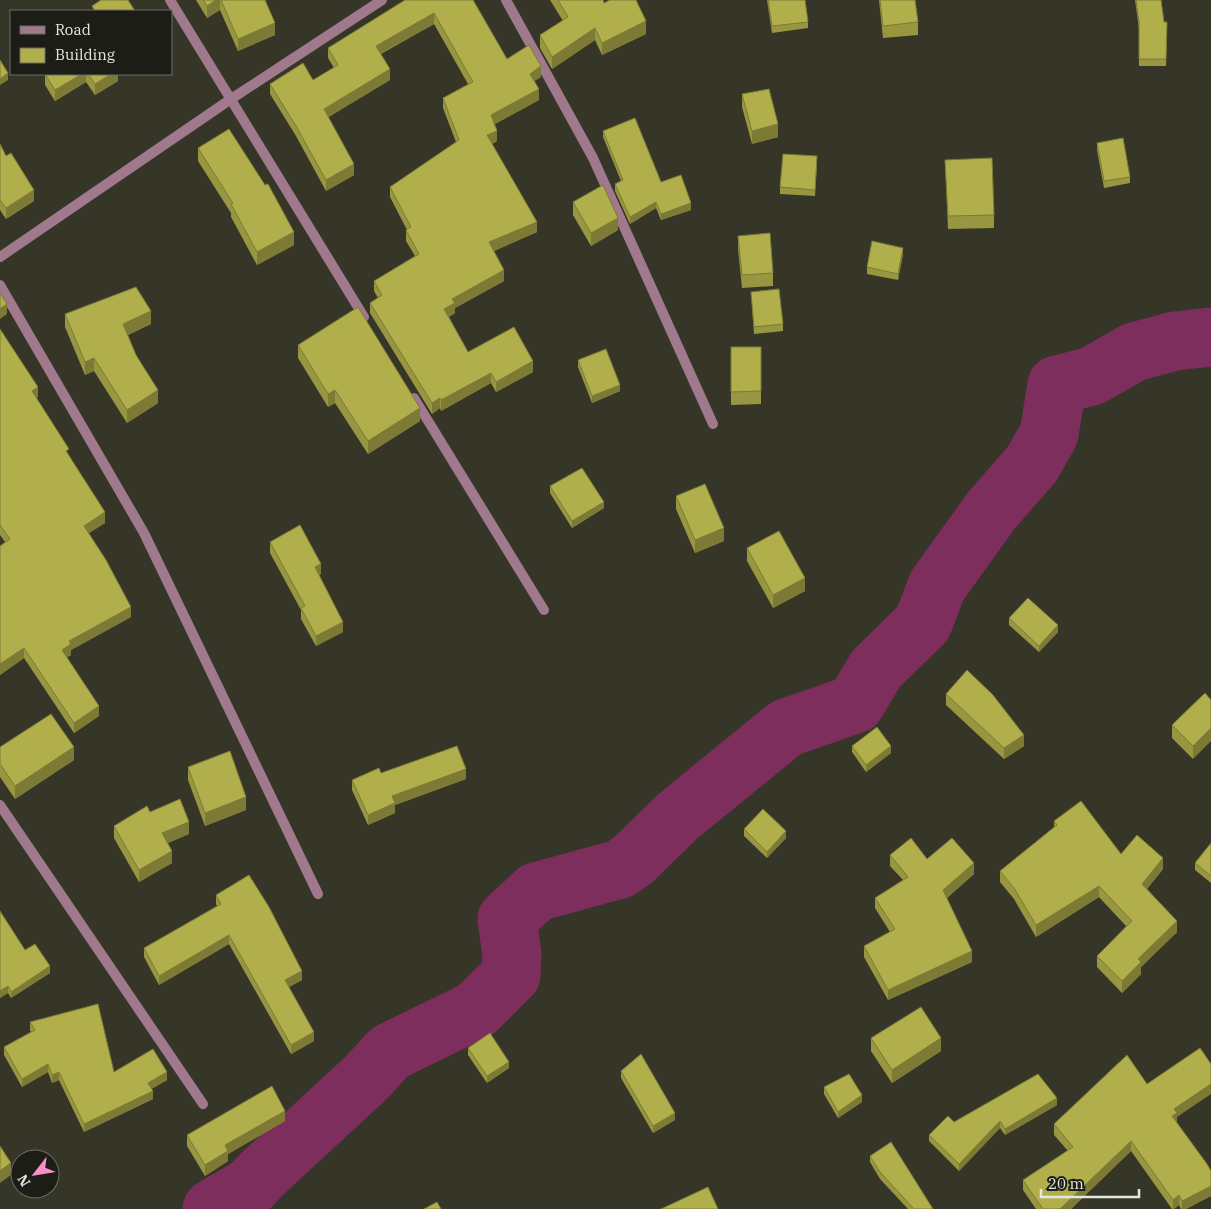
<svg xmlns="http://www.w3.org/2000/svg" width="1211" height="1209" viewBox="0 0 1211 1209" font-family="'IBM Plex Serif',serif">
<rect width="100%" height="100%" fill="#363628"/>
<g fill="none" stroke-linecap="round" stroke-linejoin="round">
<path stroke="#7e2e5c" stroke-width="59" d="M212 1209 251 1186 262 1174 366 1078 390 1052 476 1010 511 975 512 955 507 919 536 892 620 869 633 860 677 817 786 728 855 704 876 669 923 623 937 586 991 511 1032 464 1049 434 1057 385 1092 376 1134 352 1175 341 1211 337"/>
<path stroke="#a0798c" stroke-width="10" d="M170 0 364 317
M506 0 593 158 713 424
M0 257 231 99 382 0
M0 285 144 533 318 894
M414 398 544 610
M0 805 203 1104"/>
</g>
<path fill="#989640" d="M196 0H265L275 35 238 51 220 10 207 18Z
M473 0 507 59 541 77 534 81 539 100 495 124 497 141 492 144 537 232 494 251 504 281 455 308V313L449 317 468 352 533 372 496 392 491 383 441 411 440 408 432 414 370 313V303L378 298 374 291V281L415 256 406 241V230H407L390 197V187L456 142 443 108V98L468 84 434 24 381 54 390 80 328 117 354 175 326 191 296 136 270 94V84L313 80 334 68 328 58V48Z
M550 0H603L604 3 646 34 602 55 595 40 552 69 540 48V35L563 21Z
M767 0H805L808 22V28L772 33Z
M879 0H915L918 22V35L883 38Z
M1135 0H1161L1164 22H1167L1166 66H1139V29Z
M45 74H118V81L95 95 86 82 55 101 45 85Z
M742 94 778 137 752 144 742 107Z
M603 131 661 182 691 210 661 220 656 208 630 224 615 191V184L621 181 603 137Z
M1097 143 1130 177V183L1104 188 1097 150Z
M0 144 6 156 34 201 6 219 0 210Z
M198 148 294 245 257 265 231 217V213L198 161Z
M945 160 994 215V228L948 229Z
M817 163 815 196 780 194V187Z
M573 202 618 230 591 246 573 215Z
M738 236 773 273V286L742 288 738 249Z
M903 254 898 280 867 274V267Z
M751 292 783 324V331L754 334Z
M65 314 151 324 128 335 136 355 158 403 127 423 94 371 85 375 65 327Z
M0 329 38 397 36 398 69 455 105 523 89 533 131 617 71 650V655L67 657 99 716 74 733 24 658 0 675V546L5 542 0 535Z
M298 345 420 421 368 454 335 403 328 407 298 358Z
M731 347H761V404L731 405Z
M578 360 620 391 592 403 578 367Z
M550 486 604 508 572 528 550 493Z
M676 496 724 541 695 553 676 509Z
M270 542 321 574 319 575 343 632 316 646 301 619V610L270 553Z
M747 548 805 591 773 608 747 561Z
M1009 618 1058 632 1039 652 1009 625Z
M1205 693 1193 759 1172 738V725Z
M946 694 1024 746 1004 759 946 705Z
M852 746 891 753 866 772 852 752Z
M0 747 74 760 15 799 0 777Z
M188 767 246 810 205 826 188 780Z
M381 773 466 779 395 805V813L368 825 352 790V780Z
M150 812 189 834 168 843 172 863 139 882 114 838V826Z
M1054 821 1121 854 1163 869 1147 889 1177 932 1141 967V974L1122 993 1097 967V956L1126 926 1099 897 1036 937 1014 899 1000 882V871L1054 827Z
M744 829 786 838 767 858 744 836Z
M1211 838V883L1195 870V863L1211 844Z
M890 855 927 859 974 874 947 898 972 962 888 1000 864 957V946L890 932 875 908V898L903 880 890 866Z
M216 895 302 980 289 987 314 1041 291 1054 229 944 159 985 144 957V948L217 906 216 904Z
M25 950 50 973 11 998 8 993 0 998Z
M30 1022 114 1072 167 1080 151 1089 153 1099 84 1132 59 1080 52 1083 48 1072 22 1087 4 1055V1047L31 1032 30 1030Z
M871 1038 941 1051 892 1083 871 1051Z
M468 1048 509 1068 487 1083 468 1055Z
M621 1071 675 1120 653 1133 621 1078Z
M1147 1084 1177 1117V1123L1211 1171V1196L1186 1209H1181L1179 1205 1174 1209H1172L1131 1151 1071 1209H1036L1023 1190V1180L1068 1151 1054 1135V1124Z
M824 1087 862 1102 838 1118 824 1094Z
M1057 1105 1005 1135 1000 1128 959 1171 929 1141V1135L954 1122Z
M285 1121 228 1154V1161L205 1176 187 1146V1135Z
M870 1156 933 1209H908L880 1179 870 1162Z"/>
<path fill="#7c7a34" d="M216 0H220V10L207 18V6Z
M434 13V24L376 56V46Z
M646 21V34L602 55V43Z
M275 23V35L238 51V39Z
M595 28V40L552 69V57Z
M541 66V77L530 84V74Z
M390 69V80L324 120V109Z
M8 73V80L0 85V79Z
M82 74H86V82L55 101V90Z
M111 74H118V81L95 95V84Z
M539 89V100L491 126V115Z
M778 124V137L752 144V131Z
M497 131V141L487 146V135Z
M354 164V175L326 191V180Z
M34 190V201L6 219V208Z
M656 202V208L630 224V217Z
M691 203V210L661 220V214Z
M618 218V230L591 246V233Z
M537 222V232L489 253V242Z
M294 232V245L257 265V252Z
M903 248V254L898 280V274Z
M504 270V281L455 308V313L444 320V309L452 299Z
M7 304V314L0 319V309Z
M151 311V324L123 337V324Z
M94 358V371L85 375V362Z
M533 361V372L496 392V382Z
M491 373V383L441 411V400Z
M620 385V391L592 403V396Z
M38 387V397L32 401V391Z
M158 390V403L127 423V410Z
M335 390V403L328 407V394Z
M440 398V408L432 414V403Z
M420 408V421L368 454V441Z
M604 502V508L572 528V521Z
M105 512V523L84 536V526Z
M724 528V541L695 553V540Z
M321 564V574L315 577V567Z
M805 578V591L773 608V595Z
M131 607V617L71 650V655L62 660V650L69 641Z
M343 622V632L316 646V636Z
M1058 625V632L1039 652V646Z
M24 648V658L0 675V664Z
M99 706V716L74 733V723Z
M1211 728V741L1193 759V746Z
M1024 735V746L1004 759V748Z
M891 746V753L866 772V765Z
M74 747V760L15 799V786Z
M466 769V779L395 805V813L368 825V815L392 796Z
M246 797V810L205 826V813Z
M189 822V834L162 845V833Z
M786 831V838L767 858V852Z
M172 851V863L139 882V870Z
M1163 858V869L1142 895V884Z
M974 863V874L943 901V890Z
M1099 886V897L1036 937V925Z
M1177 921V932L1141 967V974L1122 993V981L1138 959Z
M229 935V944L159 985V976Z
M972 951V962L888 1000V990Z
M50 966V973L11 998V992Z
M302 971V980L285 989V980Z
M8 986V993L0 998V991Z
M314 1032V1041L291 1054V1045Z
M941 1038V1051L892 1083V1070Z
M509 1062V1068L487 1083V1076Z
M48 1064V1072L22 1087V1079Z
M59 1072V1080L52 1083V1075Z
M167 1072V1080L148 1091V1083Z
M1211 1084V1094L1177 1117V1124L1172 1116 1174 1109Z
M153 1091V1099L84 1132V1124Z
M862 1095V1102L838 1118V1112Z
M1057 1098V1105L1005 1135V1129Z
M285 1111V1121L228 1154V1161L205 1176V1165L225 1145Z
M675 1113V1120L653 1133V1126Z
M1000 1121V1128L959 1171V1164Z
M1131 1141V1151L1071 1209H1060Z
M11 1163V1175L0 1183V1171Z
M1211 1186V1196L1186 1209H1182V1201Z
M1179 1195V1205L1174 1209H1173V1200Z"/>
<path fill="#b1af4b" stroke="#7c7a34" d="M101 0H128L135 11H95L92 6Z
M203 0H216L207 6Z
M221 0H265L275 23 238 39Z
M405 0H473L507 59 529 45 541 66 530 74 539 89 491 115 497 131 487 135 537 222 489 242 504 270 452 299 455 303 444 309 468 352 514 327 533 361 496 382 491 373 441 400 440 398 432 403 370 303 382 295 374 281 419 254 406 230 411 227 390 187 459 140 443 98 473 82 434 13 376 46 390 69 324 109 354 164 326 180 296 126 270 84 303 63 313 80 338 65 328 48Z
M558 0H603L604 3 610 0H636L646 21 602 43 595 28 552 57 540 35 568 17Z
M768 0H805L808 22 772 26Z
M880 0H915L918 22 883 26Z
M1136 0H1161L1164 22H1167L1166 59H1139V22Z
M0 60 8 73 0 79Z
M45 74H82L55 90Z
M88 74H111L95 84Z
M769 89 778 124 752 131 742 94Z
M635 118 661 182 681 175 691 203 661 214 656 202 630 217 615 184 623 180 603 131Z
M229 129 265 185 268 184 294 232 257 252 231 204 233 203 198 148Z
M1123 138 1130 177 1104 181 1097 143Z
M0 144 6 156 11 153 34 190 6 208 0 200Z
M783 154 817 156 815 190 780 187Z
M992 158 994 215 948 216 945 160Z
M603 185 618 218 591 233 573 202Z
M770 233 773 273 742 275 738 236Z
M872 241 903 248 898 274 867 267Z
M136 287 151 311 123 324 136 355 158 390 127 410 94 358 85 362 65 314Z
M779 289 783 324 754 327 751 292Z
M0 293 7 304 0 309Z
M358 307 420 408 368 441 335 390 328 394 298 345Z
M0 329 38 387 32 391 69 449 66 451 105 512 84 526 106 560 131 607 69 641 71 644 62 650 99 706 74 723 24 648 0 664V546L10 539 0 525Z
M731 347H761V391L731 392Z
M606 349 620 385 592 396 578 360Z
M582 468 604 502 572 521 550 486Z
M705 484 724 528 695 540 676 496Z
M300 525 321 564 315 567 343 622 316 636 301 608 305 606 270 542Z
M779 531 805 578 773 595 747 548Z
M1028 598 1058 625 1039 646 1009 618Z
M967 670 993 695 1024 735 1004 748 946 694Z
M1205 693 1211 700V728L1193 746 1172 725Z
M51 714 74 747 15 786 0 764V747Z
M877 727 891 746 866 765 852 746Z
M457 746 466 769 392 796 395 803 368 815 352 780 379 768 381 773Z
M230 751 246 797 205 813 188 767Z
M180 799 189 822 162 833 172 851 139 870 114 826 147 806 150 812Z
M1081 801 1121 854 1137 835 1163 858 1142 884 1177 921 1138 959 1141 962 1122 981 1097 956 1132 921 1099 886 1036 925 1014 888 1000 871 1057 825 1054 821Z
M763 809 786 831 767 852 744 829Z
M911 838 927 859 952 838 974 863 943 890 972 951 888 990 864 946 895 929 875 898 908 877 890 855Z
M1211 843V876L1195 863Z
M249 875 269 907 302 971 285 980 314 1032 291 1045 229 935 159 976 144 948 221 904 216 895Z
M0 911 25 950 35 944 50 966 11 992 8 986 0 991Z
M98 1004 114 1072 153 1049 167 1072 148 1083 153 1091 84 1124 59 1072 52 1075 48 1064 22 1079 4 1047 35 1030 30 1022Z
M921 1007 941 1038 892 1070 871 1038Z
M490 1033 509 1062 487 1076 468 1048Z
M1200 1048 1211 1064V1084L1174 1109 1177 1113 1172 1116 1207 1164 1211 1171V1186L1182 1201 1179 1195 1173 1200 1131 1141 1060 1209H1043L1023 1180 1073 1147 1054 1124 1127 1055 1147 1084Z
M641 1054 675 1113 653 1126 621 1071Z
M849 1074 862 1095 838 1112 824 1087Z
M1038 1074 1057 1098 1005 1129 1000 1121 959 1164 929 1135 948 1116 954 1122Z
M272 1086 285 1111 225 1145 228 1151 205 1165 187 1135Z
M891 1142 933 1209H914L880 1172 870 1156Z
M0 1146 11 1163 0 1171Z
M708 1187 718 1209H661Z
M437 1202 441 1209H424Z"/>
<rect x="10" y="10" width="162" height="65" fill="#1d1d17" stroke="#6d6d66"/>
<rect x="20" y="26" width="25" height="8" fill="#a0798c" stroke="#6d6d66"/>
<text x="55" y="35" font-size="15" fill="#e5e6dd">Road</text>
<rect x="20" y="48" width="25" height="15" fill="#b1af4b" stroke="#6d6d66"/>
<text x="55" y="60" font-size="15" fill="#e5e6dd">Building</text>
<g transform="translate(35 1174) rotate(239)"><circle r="24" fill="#1d1d17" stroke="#6d6d66"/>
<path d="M0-4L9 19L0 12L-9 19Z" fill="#fa8fc8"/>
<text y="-8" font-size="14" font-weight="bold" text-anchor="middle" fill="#e5e6dd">N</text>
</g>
<path d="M1041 1189v8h98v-8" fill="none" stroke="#e5e6dd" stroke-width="2.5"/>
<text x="1048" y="1189" font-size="15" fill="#e5e6dd" stroke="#1d1d17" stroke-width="4" paint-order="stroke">20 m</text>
</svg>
